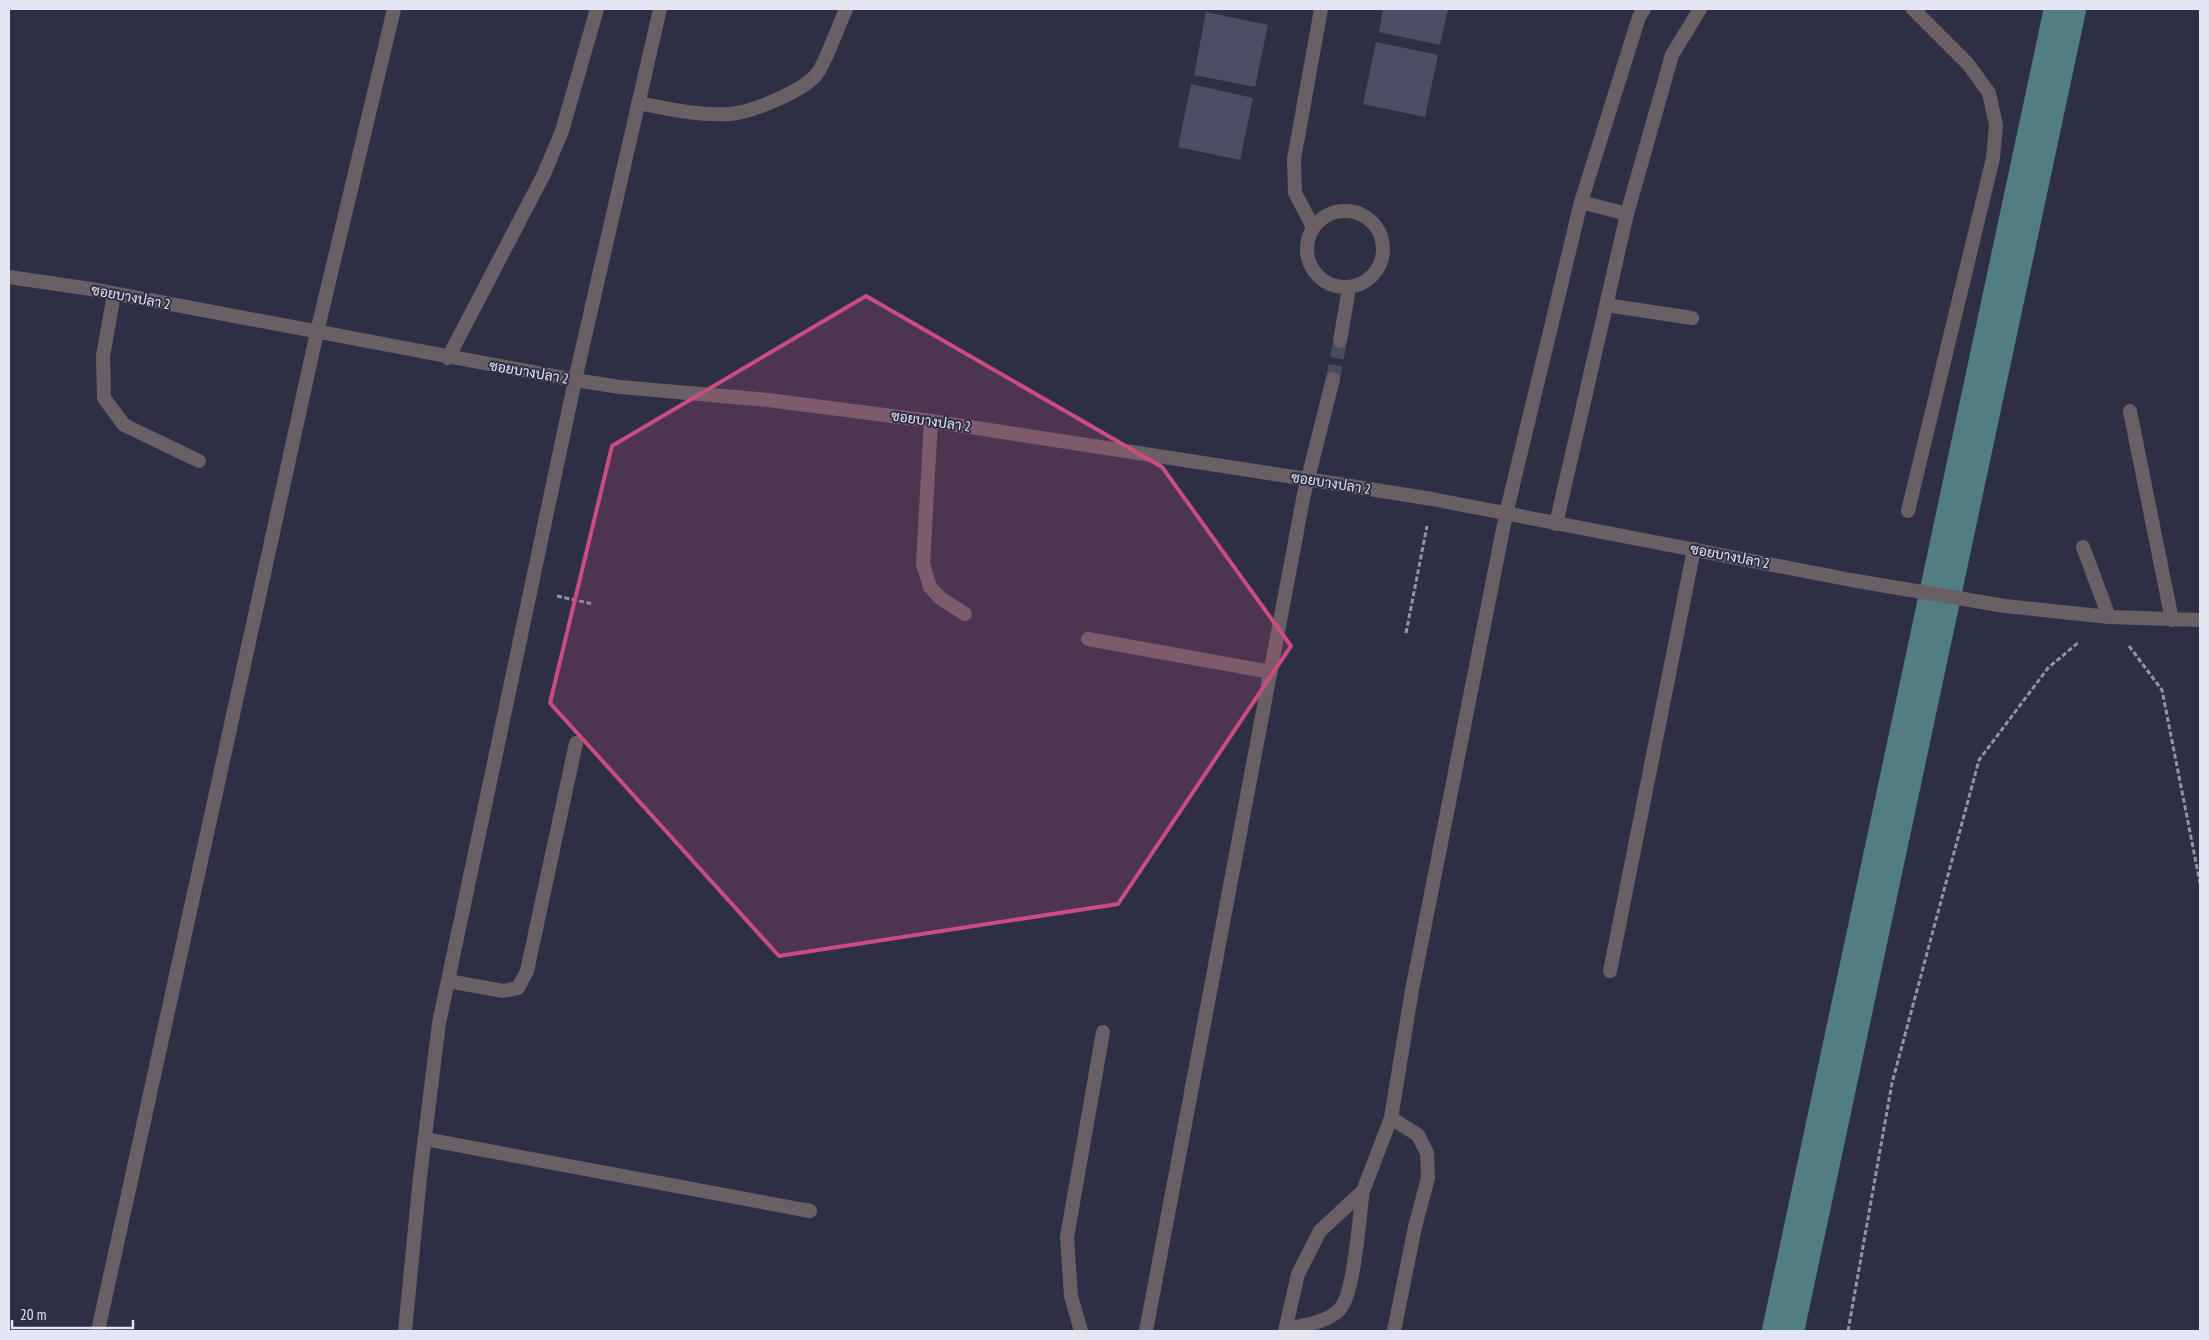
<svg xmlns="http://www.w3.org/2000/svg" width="2209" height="1340" viewBox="0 0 2209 1340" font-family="'PT Sans Narrow',Sarabun,sans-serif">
<rect width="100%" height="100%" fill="#2e2f45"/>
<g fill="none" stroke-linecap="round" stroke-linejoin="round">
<path stroke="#517f81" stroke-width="42" d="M1783 1331 2065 9"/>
</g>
<path fill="#4c4e65" d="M1383 9H1448L1440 45 1379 32Z
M1206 12 1268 25 1255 87 1194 75Z
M1376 42 1438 55 1425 117 1363 104Z
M1191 84 1253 98 1240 160 1178 147Z"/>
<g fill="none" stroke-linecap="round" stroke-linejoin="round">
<path stroke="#494a5f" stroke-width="14" stroke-dasharray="14 7" stroke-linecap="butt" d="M1333 379 1340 341"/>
<path stroke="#9293a5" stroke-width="3" stroke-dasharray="5 2.5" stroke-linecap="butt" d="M557 596 593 604
M1406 633 1427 526
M2129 646 2162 690 2200 883
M1848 1331 1892 1083 1979 760 2048 668 2079 642"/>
<path stroke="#6a5f65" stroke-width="14" d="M638 103C668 109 699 116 730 114 752 112 801 92 816 75 824 67 840 22 846 9
M114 294 103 356 104 398 124 425 199 461
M1606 305 1692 318
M448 358 544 174 562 131 597 9
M575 380 660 9
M2130 411 2172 620
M931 421 923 564 930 587 940 598 965 614
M2083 547 2109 617
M1088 639 1271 672
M1610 971 1694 549
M448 981 503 991 518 988 527 971 576 743
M1391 1118 1418 1135 1427 1153 1428 1178 1415 1227 1394 1331
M425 1139 810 1211
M1286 1329C1304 1325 1327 1323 1340 1309 1355 1292 1359 1216 1363 1191
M98 1331 317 332 394 9
M1081 1331 1071 1296 1067 1237 1103 1032
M1285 1331 1298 1274 1320 1231 1363 1191 1391 1118 1412 990 1506 514"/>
<path stroke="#6a5f65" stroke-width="14" d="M1581 202 1627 214
M1307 249a38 38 0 1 1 76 0a38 38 0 1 1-76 0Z
M1313 227 1295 193 1294 159 1321 9
M1340 341 1349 288
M1908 511 1993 158 1996 125 1989 93 1968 64 1913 9
M1506 514 1581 202 1639 17 1644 9
M1556 524 1627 214 1672 55 1700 9
M405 1331 420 1177 439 1023 575 380
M1146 1331 1304 494 1333 379"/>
<path stroke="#6a5f65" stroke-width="14" d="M9 277 91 289 575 380 620 387 768 400 931 421 1307 479 1432 499 1851 580 2005 606 2109 617 2200 620"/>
</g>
<path fill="#cb4c81" fill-opacity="0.2" stroke="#cb4c81" stroke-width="4" stroke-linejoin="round" d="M866 296 1162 467 1291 646 1118 904 779 956 550 703 612 446Z"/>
<g text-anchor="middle" stroke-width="4" stroke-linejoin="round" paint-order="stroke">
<g font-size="14" fill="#e5e6f4" stroke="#2e2f45">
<text transform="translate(131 297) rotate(11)" y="5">ซอยบางปลา 2</text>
<text transform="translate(529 372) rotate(10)" y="5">ซอยบางปลา 2</text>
<text transform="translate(931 421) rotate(8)" y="5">ซอยบางปลา 2</text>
<text transform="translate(1331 483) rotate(9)" y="5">ซอยบางปลา 2</text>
<text transform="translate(1730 556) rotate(11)" y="5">ซอยบางปลา 2</text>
</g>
</g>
<rect width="2209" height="1340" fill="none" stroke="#e5e6f4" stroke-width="20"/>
<path d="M12 1320v8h121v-8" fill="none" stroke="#e5e6f4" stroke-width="2.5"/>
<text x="20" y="1320" font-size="15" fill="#e5e6f4" stroke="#2e2f45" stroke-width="4" paint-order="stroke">20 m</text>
</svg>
